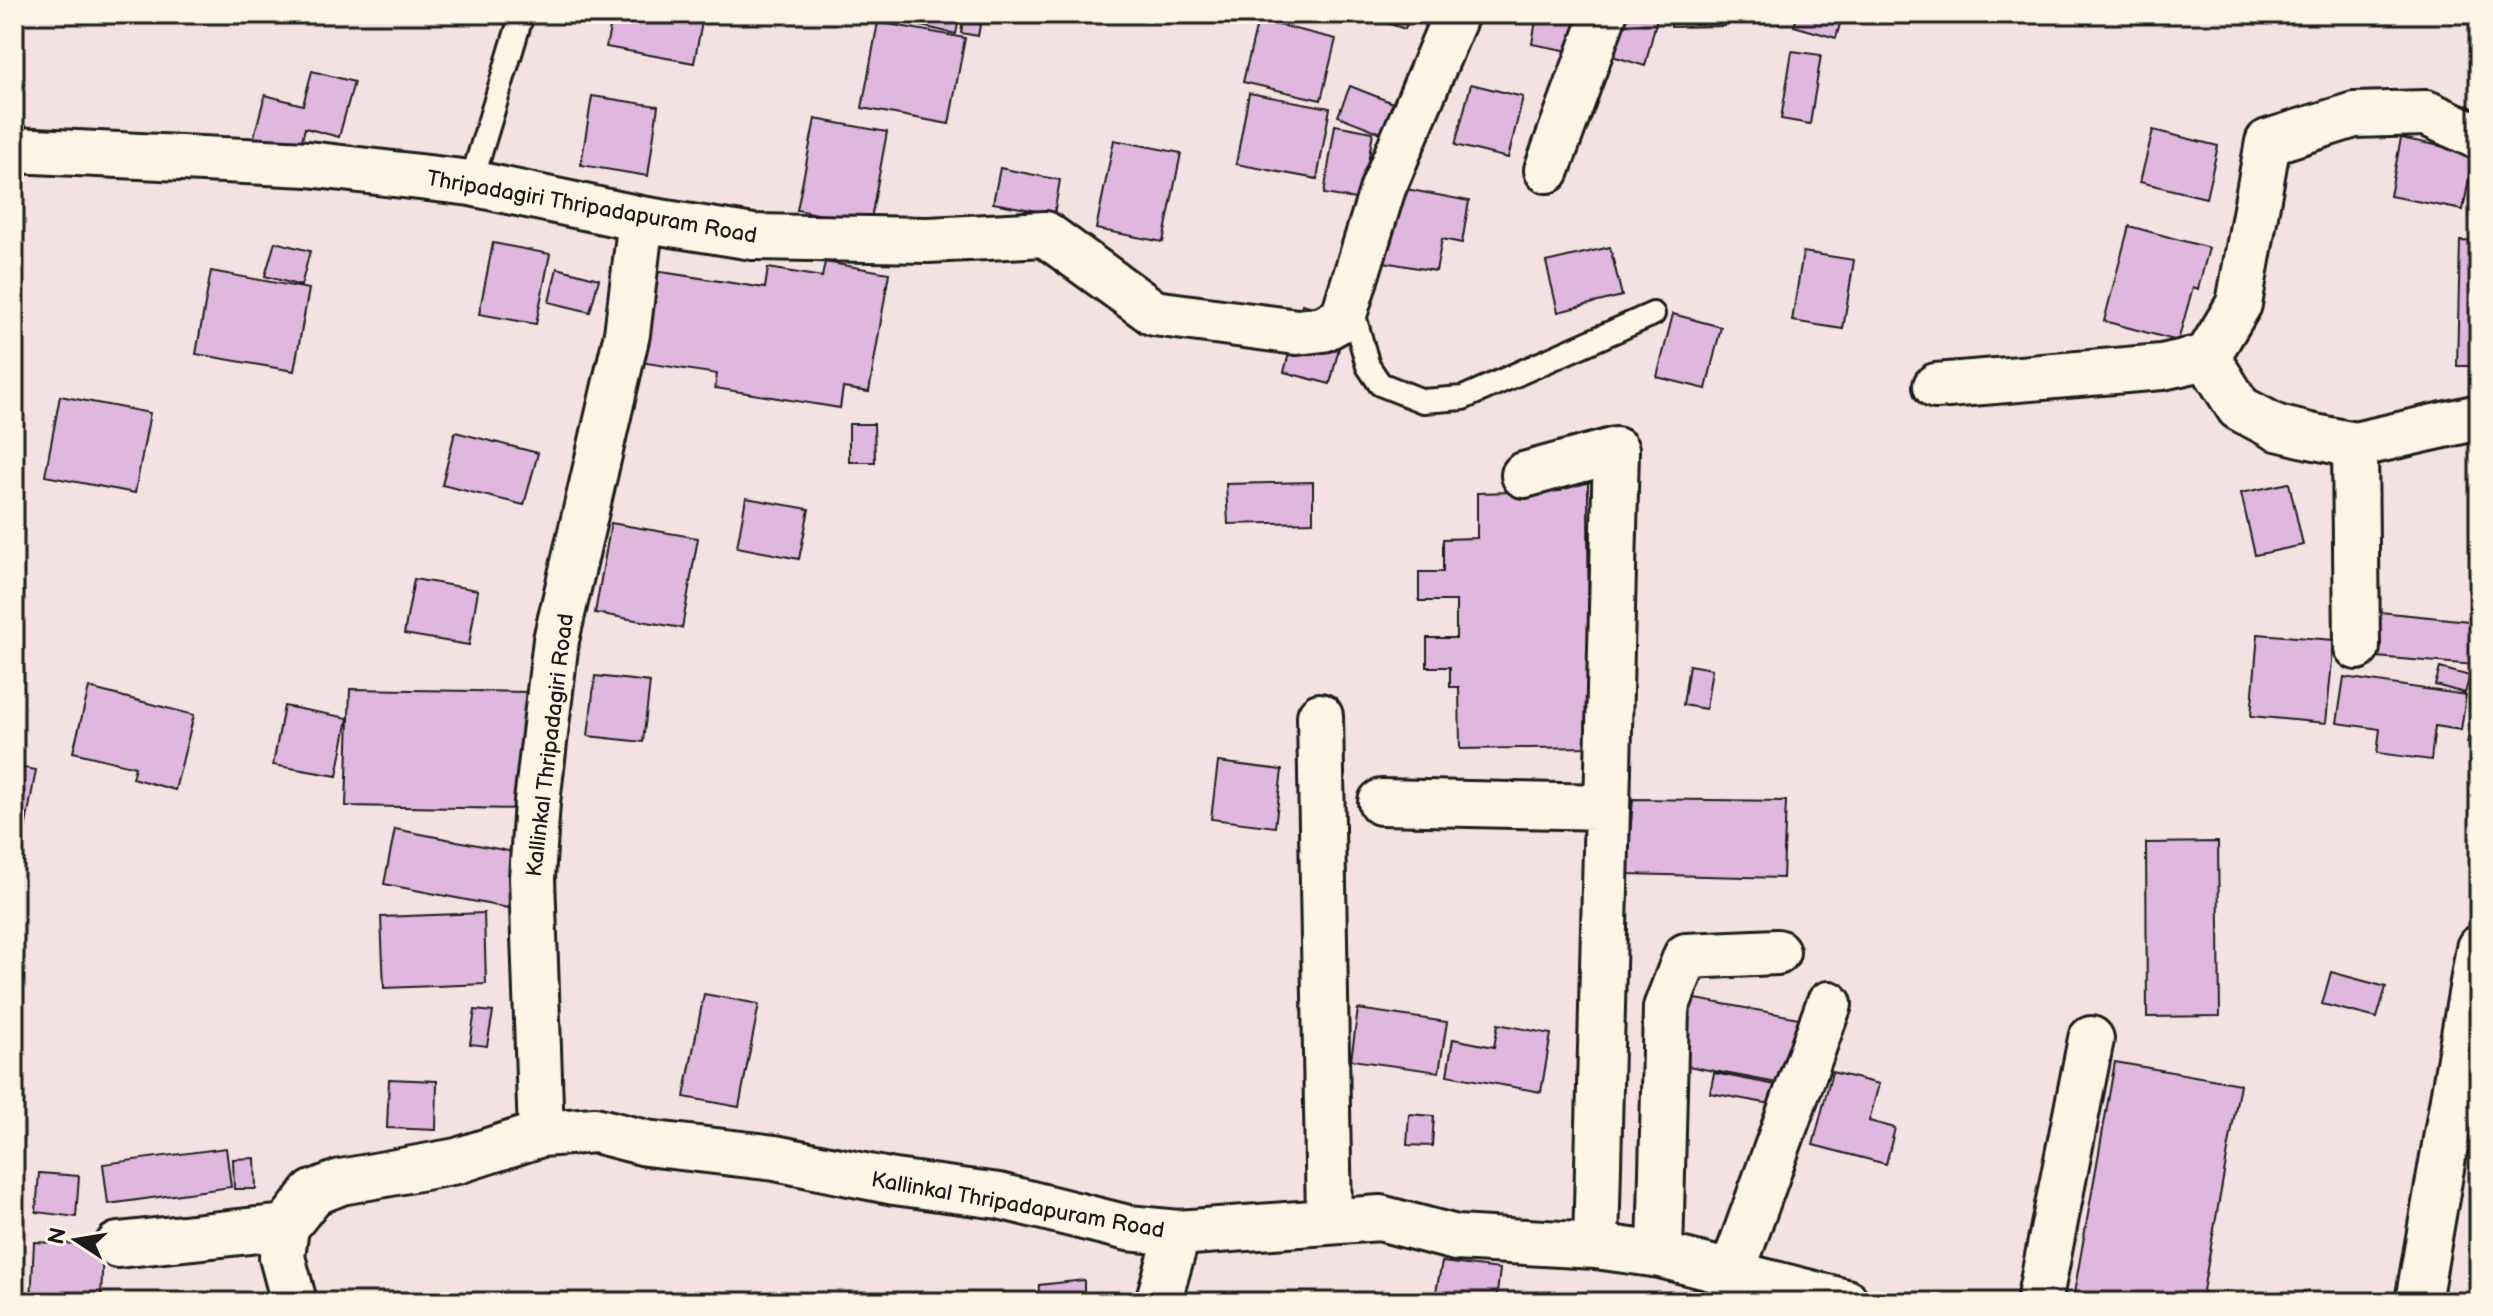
<svg xmlns="http://www.w3.org/2000/svg" width="2493" height="1316" viewBox="0 0 2493 1316" font-family="'Balsamiq Sans',sans-serif">
<rect width="100%" height="100%" fill="#f4e2e3"/>
<filter id="ink" filterUnits="userSpaceOnUse"><feTurbulence type="fractalNoise" baseFrequency=".0125" numOctaves="2"/><feDisplacementMap in="SourceGraphic" scale="16" xChannelSelector="R" yChannelSelector="G"/><feConvolveMatrix kernelMatrix="1 2 1 2 8 2 1 2 1" color-interpolation-filters="sRGB"/></filter>
<g filter="url(#ink)">
<path fill="#e0b7de" stroke="#1c1c1c" stroke-width="2" d="M613 14H661L702 22 694 63 606 47Z
M870 14H960L956 34Z
M964 14H982L978 36 961 33Z
M1360 14H1410L1405 29Z
M1537 14H1587L1580 53 1532 44Z
M1616 14H1658L1645 66 1609 55Z
M1671 14H1725V26L1671 27Z
M1798 14H1843L1836 38 1794 26Z
M1258 20 1336 39 1321 100 1243 82Z
M878 22 965 38 949 124 862 108Z
M1792 51 1821 55 1810 124 1781 119Z
M312 71 354 82 339 137 305 128 299 152 253 140 265 95 303 105Z
M1471 84 1523 97 1508 158 1455 145Z
M1350 86 1403 107 1407 143 1338 116Z
M1249 93 1330 108 1317 179 1236 164Z
M592 96 658 106 648 176 581 165Z
M815 119 887 132 870 224 797 210Z
M1335 125 1373 132 1362 200 1324 194Z
M2153 130 2218 146 2206 198 2140 182Z
M2401 138 2474 153 2463 210 2390 196Z
M1114 140 1181 153 1163 242 1096 229Z
M1000 168 1060 180 1054 214 993 203Z
M1385 185 1469 201 1462 243 1442 239 1436 271 1372 260Z
M2129 226 2209 248 2198 289 2193 287 2178 341 2104 321Z
M2460 241 2479 242V366H2457Z
M275 242 310 251 301 286 265 276Z
M493 243 550 254 536 324 479 314Z
M1610 247 1622 296 1558 312 1546 262Z
M1803 252 1854 260 1843 329 1792 321Z
M825 262 889 273 869 392 843 388 840 408 715 388 717 374 634 361 648 270 765 288 768 268 822 277Z
M557 268 599 279 590 312 549 302Z
M211 271 309 289 294 371 196 354Z
M1302 304 1347 316 1330 384 1284 372Z
M1673 314 1721 327 1706 389 1657 377Z
M60 396 150 413 135 493 45 476Z
M849 424H874L875 462H849Z
M455 432 538 453 524 505 442 485Z
M1588 477 1589 747 1460 749 1459 687H1450V667H1427V638H1456V601H1419V572H1443V539L1477 538V493L1561 491V478Z
M1313 482V522L1228 524 1226 484Z
M2289 483 2303 545 2255 555 2241 493Z
M746 498 809 509 799 559 737 547Z
M611 523 698 538 682 628 595 613Z
M414 579 478 590 469 645 404 634Z
M2380 612 2478 622 2475 665 2376 657Z
M2258 634 2334 640 2326 723 2251 716Z
M1689 665 1712 669 1706 709 1683 705Z
M2440 668 2470 676 2465 693 2435 685Z
M595 676 650 682 643 742 588 736Z
M2344 677 2466 695 2461 730 2435 726 2431 760 2377 753 2380 729 2337 723Z
M89 688 194 715 175 790 132 778 135 767 73 752Z
M350 689 527 692 523 809 346 806Z
M2479 698V746L2467 743Z
M284 706 348 718 337 776 273 765Z
M1218 762 1282 770 1275 827 1211 819Z
M14 766 36 770 23 841 14 840Z
M1633 799 1786 801 1783 878 1627 874Z
M395 829 519 853 508 908 384 884Z
M2218 842 2220 1016 2147 1017 2146 843Z
M484 913 486 984 384 988 381 917Z
M2331 972 2386 987 2377 1018 2322 1004Z
M704 994 759 1004 739 1107 684 1097Z
M1685 997 1805 1019 1793 1086 1672 1063Z
M1358 1009 1447 1022 1439 1072 1351 1060Z
M475 1010 493 1012 487 1046 470 1044Z
M1498 1024 1551 1034 1541 1092 1447 1075 1453 1039 1494 1047Z
M2115 1062 2240 1084 2201 1302 2073 1299Z
M1832 1072 1879 1084 1869 1121 1895 1128 1886 1164 1813 1145Z
M1714 1073 1786 1087 1782 1106 1710 1093Z
M389 1079 437 1081 436 1130 387 1128Z
M1409 1114 1434 1116 1432 1146 1407 1145Z
M226 1148 231 1187 108 1204 103 1164Z
M255 1158 256 1189H234L233 1159Z
M39 1173 79 1176 76 1217 36 1212Z
M34 1242 103 1245 101 1302H31Z
M1442 1262 1500 1269 1496 1302H1434Z
M1084 1280V1302H1038L1039 1285Z"/>
<g fill="none" stroke-linecap="round" stroke-linejoin="round">
<defs>
<path id="service" d="M471 183 522 14
M1351 305 1368 366 1380 384 1423 401 1463 398 1653 314"/>
<path id="minor" d="M14 150 308 164 471 183 641 219 753 237 928 240 1045 234 1154 313 1297 332 1323 329 1343 318 1383 188 1456 14
M1547 170 1604 14
M2207 357 2239 304 2268 142 2354 115 2426 113 2479 137
M1936 386 2162 367 2207 357 2239 408 2277 428 2310 436 2355 445 2479 417
M2355 445 2357 647
M1524 475 1616 450 1596 1246
M1320 716 1329 1219
M1381 802 1607 807
M541 1134 532 878 537 802 556 640 627 334 641 219
M118 1245 286 1227
M1660 1255 1666 1008 1686 956 1777 952
M1732 1272 1829 1004
M294 1302 282 1257 286 1227 313 1193 341 1182 457 1161 541 1134 595 1130 646 1143 775 1158 894 1182 999 1196 1128 1228 1178 1233 1380 1218 1456 1238 1596 1246 1660 1255 1846 1302
M1158 1302 1178 1233
M2039 1302 2091 1039
M2418 1302 2479 948"/>
</defs>
<use href="#service" stroke="#1c1c1c" stroke-width="28"/>
<use href="#minor" stroke="#1c1c1c" stroke-width="50"/>
<use href="#service" stroke="#fcf5e5" stroke-width="22"/>
<use href="#minor" stroke="#fcf5e5" stroke-width="44"/>
</g>
</g>
<g text-anchor="middle" stroke-width="6" stroke-linejoin="round" paint-order="stroke">
<g font-size="22" fill="#1c1c1c" stroke="#fcf5e5">
<text transform="translate(592 206) rotate(10)" y="8">Thripadagiri Thripadapuram Road</text>
<text transform="translate(549 745) rotate(-83)" y="8">Kallinkal Thripadagiri Road</text>
<text transform="translate(1018 1204) rotate(10)" y="8">Kallinkal Thripadapuram Road</text>
</g>
</g>
<rect width="2493" height="1316" fill="none" stroke="#fcf5e5" stroke-width="48"/>
<rect x="24" y="24" width="2445" height="1268" fill="none" stroke="#1c1c1c" stroke-width="3" filter="url(#ink)"/>
<g transform="translate(76 1240) rotate(282)" stroke="#fcf5e5" stroke-width="6" paint-order="stroke">
<path d="M0-6L14 30L0 20L-14 30Z" fill="#1c1c1c"/>
<text y="-12" font-size="22" font-weight="bold" text-anchor="middle" fill="#1c1c1c">N</text>
</g>
</svg>
